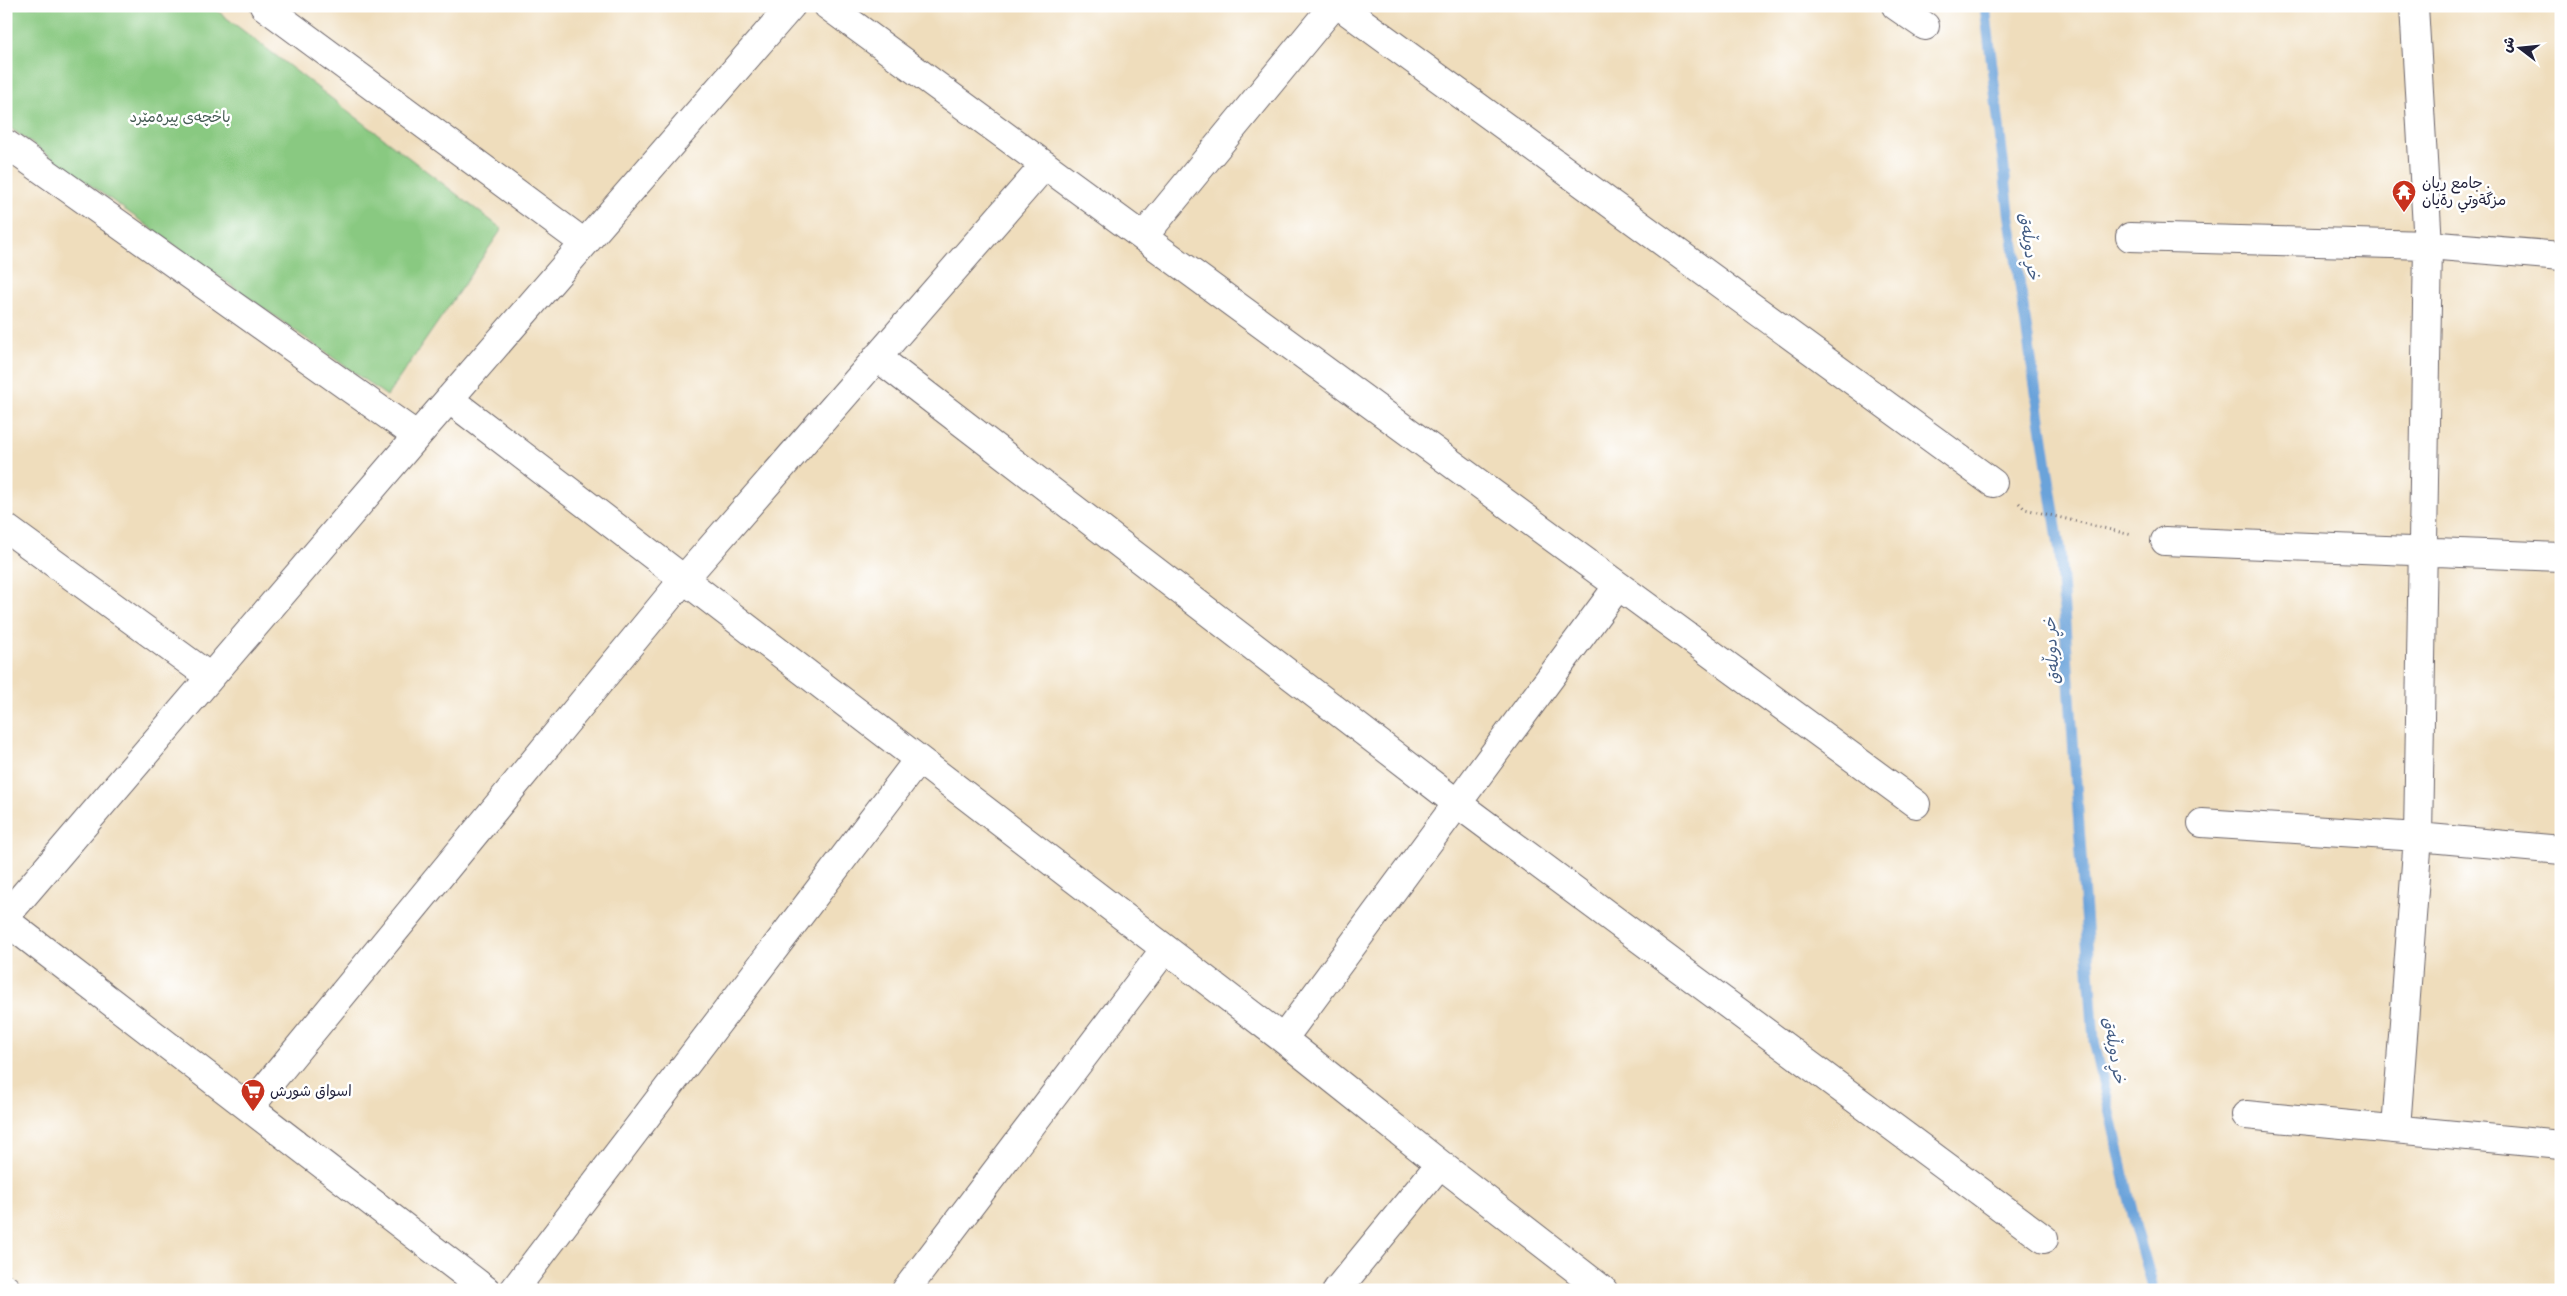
<svg xmlns="http://www.w3.org/2000/svg" width="2567" height="1296" viewBox="0 0 2567 1296" font-family="'Balsamiq Sans','Playpen Sans Arabic',sans-serif">
<rect width="100%" height="100%" fill="#fff"/>
<filter id="ink" filterUnits="userSpaceOnUse"><feTurbulence type="fractalNoise" baseFrequency=".02" numOctaves="2"/><feDisplacementMap in="SourceGraphic" scale="10" xChannelSelector="R" yChannelSelector="G"/><feConvolveMatrix kernelMatrix="1 2 1 2 8 2 1 2 1" color-interpolation-filters="sRGB"/></filter>
<filter id="wash" filterUnits="userSpaceOnUse"><feTurbulence type="fractalNoise" baseFrequency=".0096" numOctaves="4" result="noise"/><feDisplacementMap in="SourceGraphic" scale="20" xChannelSelector="R" yChannelSelector="G"/><feGaussianBlur stdDeviation="1.12" result="paint"/><feColorMatrix in="noise" values="0 0 0 0 0 0 0 0 0 0 0 0 0 0 0 0 0 1.4 0 .05"/><feComposite in="paint" operator="in"/></filter>
<g filter="url(#wash)">
<rect width="100%" height="100%" fill="#efddbc"/>
<path fill="#89c981" stroke="#56765e" d="M6 6H211L502 229 387 396 6 125Z"/>
<g fill="none" stroke-linecap="round" stroke-linejoin="round">
<path stroke="#6ba3da" stroke-width="11" d="M1985 6 2009 212 2060 553 2094 1041 2135 1224 2154 1290"/>
</g>
</g>
<g filter="url(#ink)">
<g fill="none" stroke-linecap="round" stroke-linejoin="round">
<defs>
<path id="street" d="M264 6 584 243
M828 6 1916 804
M1340 6 1993 483
M1896 6 1925 26
M6 144 417 436
M1143 237 1333 6
M2130 237 2428 245 2561 256
M877 357 1458 804 2044 1239
M449 399 1283 1039 1440 1164 1603 1290
M6 528 210 677
M2165 541 2561 557
M2202 823 2418 837 2561 850
M6 916 417 436 791 6
M6 921 486 1290
M1283 1039 1618 586
M249 1108 684 579 1045 165
M2246 1115 2561 1145
M2396 1128 2418 837 2428 245 2414 6
M6 1289 7 1290
M514 1290 918 760
M906 1290 1165 949
M1337 1290 1440 1164"/>
</defs>
<use href="#street" stroke="#6a6368" stroke-width="30"/>
<path stroke="#6a6368" stroke-width="3" stroke-dasharray="1 4" stroke-linecap="butt" d="M2019 503 2025 509 2132 535"/>
<use href="#street" stroke="#fff" stroke-width="28"/>
</g>
</g>
<defs>
<symbol id="temple-pin" viewBox="-11 -11 22 30"><path d="M0 17L-7.5 6A9.5 9.5 0 1 1 7.5 6Z" fill="#c8321e" stroke="#fff"/><path d="M0-6L5-2H3V0L6.5 2.5H4V6H1.5V3h-3V6H-4V2.5H-6.5L-3 0V-2H-5Z" fill="#fff"/></symbol>
<symbol id="supermarket-pin" viewBox="-11 -11 22 30"><path d="M0 17L-7.5 6A9.5 9.5 0 1 1 7.5 6Z" fill="#c8321e" stroke="#fff"/><path d="M-6-5.5h2.5l.6 2H6L4.5 2H-2.5L-4.4-4H-6ZM-1.5 3.2a1.3 1.3 0 1 0 .1 0ZM3 3.2a1.3 1.3 0 1 0 .1 0Z" fill="#fff"/></symbol>
</defs>
<g fill-rule="evenodd">
<use href="#temple-pin" x="2390" y="178" width="28" height="38"/>
<use href="#supermarket-pin" x="239" y="1077" width="28" height="38"/>
</g>
<g text-anchor="middle" stroke-width="5" stroke-linejoin="round" paint-order="stroke">
<g font-size="15" fill="#465c54" stroke="#fff">
<text x="180" y="122">باخچەی پیرەمێرد</text>
</g>
<g font-size="15" fill="#22223b" stroke="#fff" text-anchor="start">
<text x="2422" y="188">جامع ريان .<tspan x="2422" dy="17">مزگةوتي رةيان</tspan></text>
<text x="270" y="1096">اسواق شورش</text>
</g>
<g font-size="16" font-style="italic" fill="#435c83" stroke="#fff">
<text transform="translate(2030 246) rotate(82)" y="6">خڕ دوبڵەق</text>
<text transform="translate(2051 651) rotate(-94)" y="6">خڕ دوبڵەق</text>
<text transform="translate(2115 1050) rotate(80)" y="6">خڕ دوبڵەق</text>
</g>
</g>
<rect width="2567" height="1296" fill="none" stroke="#fff" stroke-width="25"/>
<g transform="translate(2520 48) rotate(286)" stroke="#ffffff" stroke-width="4" paint-order="stroke">
<path d="M0-4L9 19L0 12L-9 19Z" fill="#22223b"/>
<text y="-8" font-size="14" font-weight="bold" text-anchor="middle" fill="#22223b">ش</text>
</g>
</svg>
